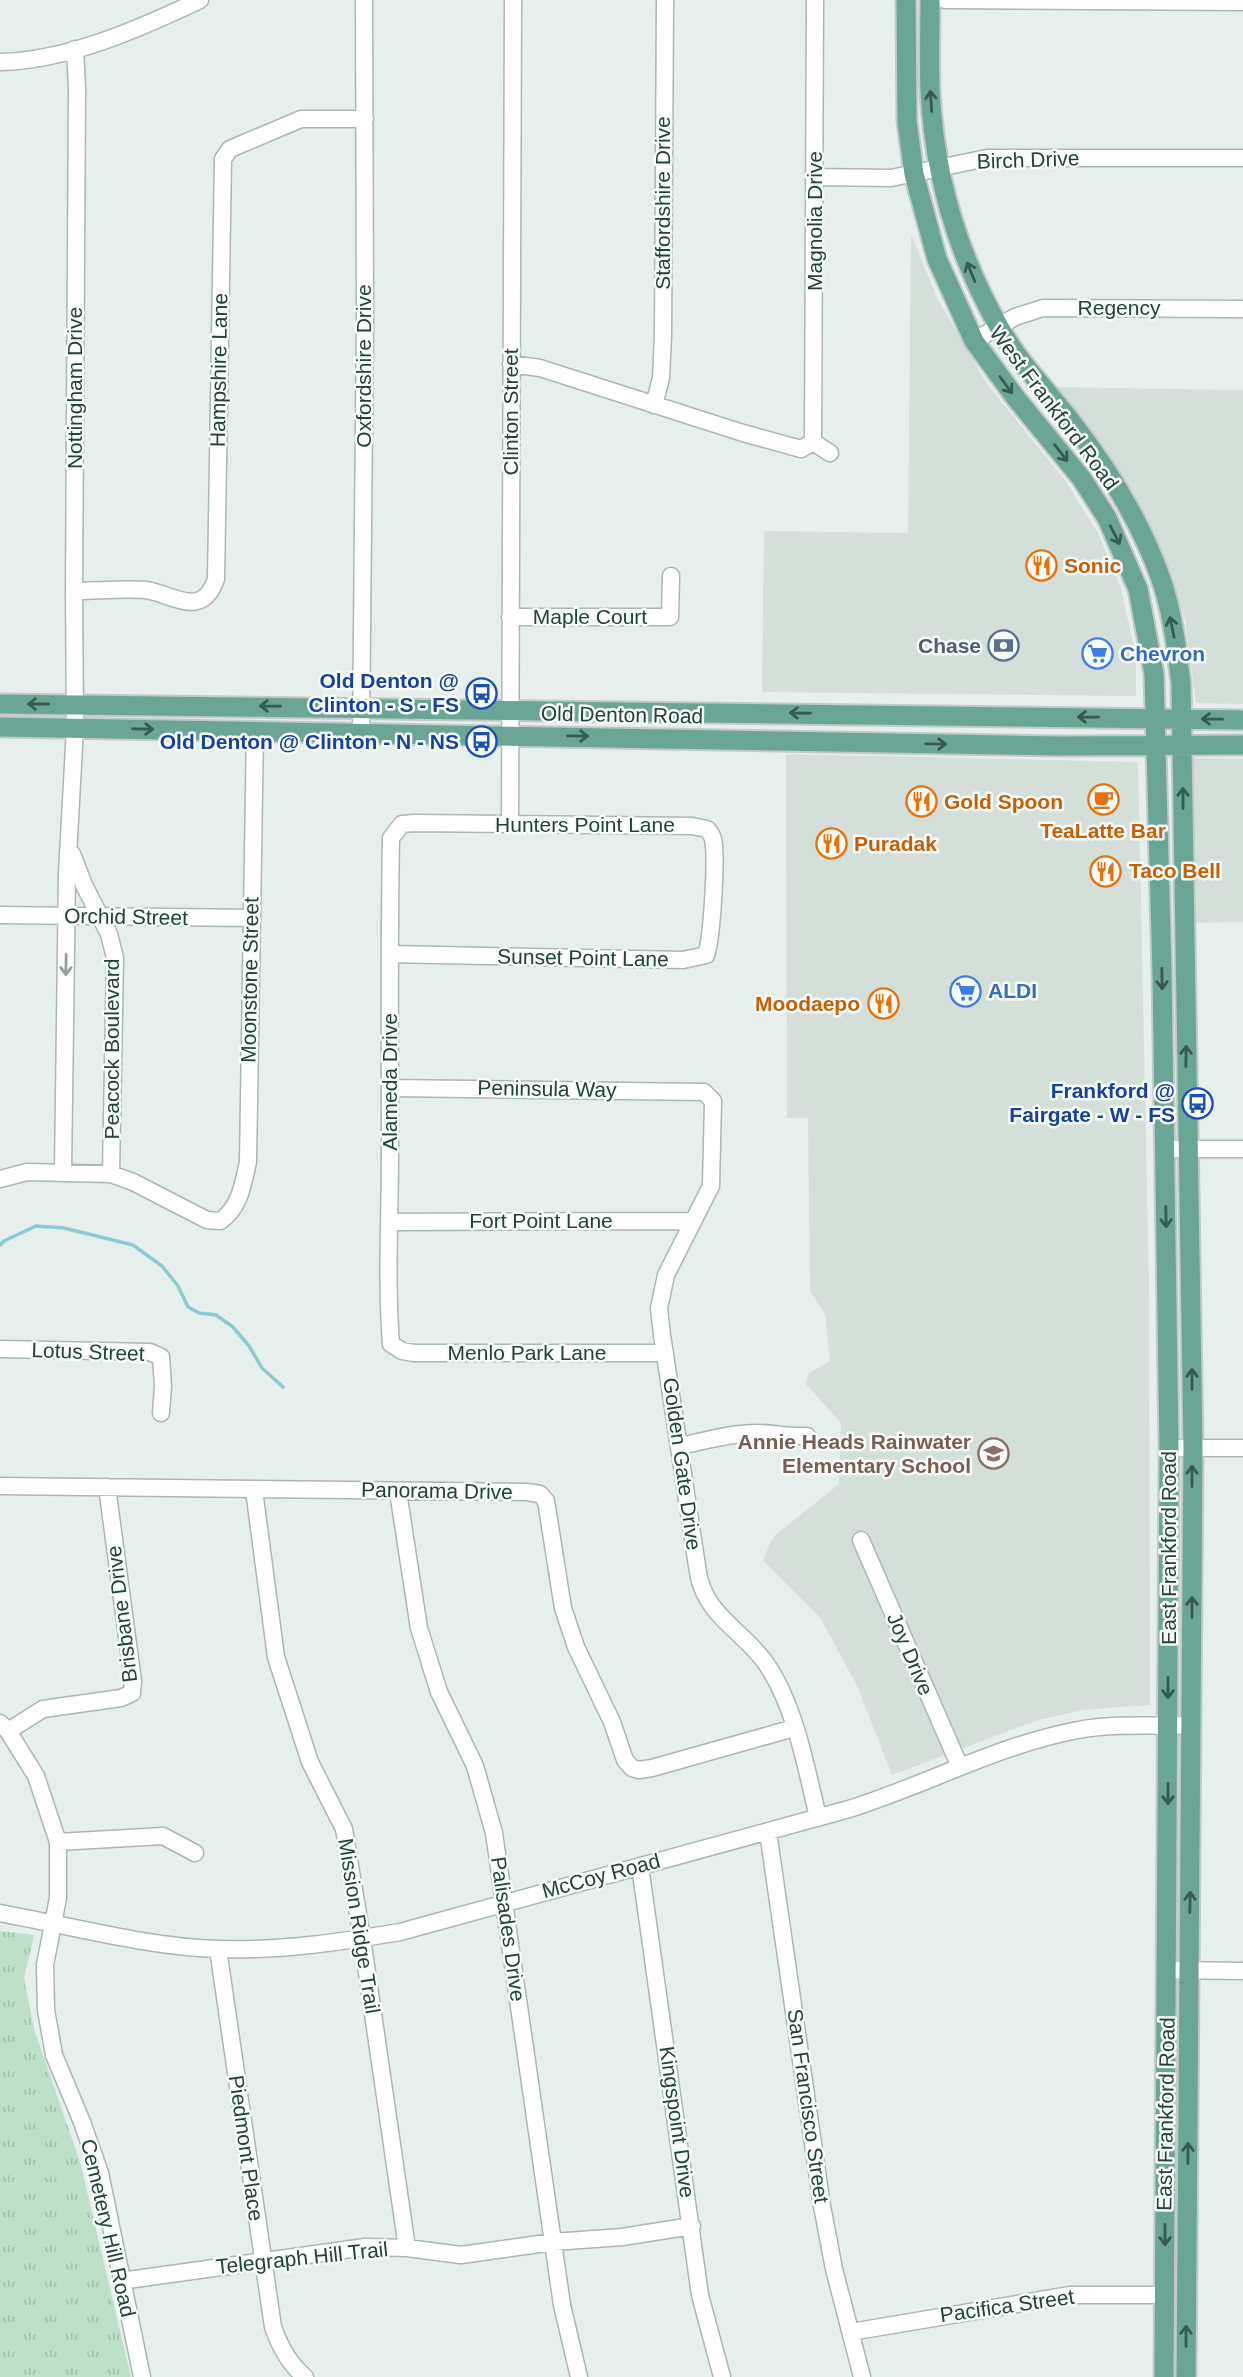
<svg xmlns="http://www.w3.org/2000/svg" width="1243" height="2377" viewBox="0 0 1243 2377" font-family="Helvetica,sans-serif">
<defs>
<pattern id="park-tufts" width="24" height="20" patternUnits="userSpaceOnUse" patternTransform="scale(1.75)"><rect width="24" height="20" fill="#bfe0c8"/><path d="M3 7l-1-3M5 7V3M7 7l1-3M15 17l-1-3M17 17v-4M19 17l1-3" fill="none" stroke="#a4c1ad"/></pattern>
</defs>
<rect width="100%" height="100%" fill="#e6efeb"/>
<path fill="#d4dfda" d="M911 234 937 298 987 384 1064 479 1098 533 1121 588 1136 657V696L762 692 764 531 908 533Z
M1050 387 1243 390V704L1196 703 1185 619 1156 540 1107 453Z
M786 754 1138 762 1149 1284 1150 1705 1082 1710 1035 1721 892 1775 858 1688 820 1617 763 1560 773 1537 839 1484 841 1423 805 1383 809 1373 830 1361 825 1314 810 1291 808 1118H787Z
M1192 758 1243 759V922L1193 923Z"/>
<path fill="url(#park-tufts)" d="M0 1931 34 1935 24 1978 34 2029 80 2162 131 2377H0Z"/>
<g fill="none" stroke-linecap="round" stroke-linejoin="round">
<path stroke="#8ec9d4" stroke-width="3.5" d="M0 1245 4 1241 36 1226 64 1228 133 1245 162 1266 178 1286 188 1307 199 1313 216 1315 233 1327 249 1346 262 1368 283 1387"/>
<defs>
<path id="minor" d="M945 0 1243 2
M0 62C67 61 141 28 200 0
M815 177 891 178 987 158H1243
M974 341 1015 317 1043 308 1243 309
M511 364 540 368 743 433 801 449 813 442 815 0
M654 405 661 378 663 335 665 0
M813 442 830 453
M74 591C97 591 123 588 146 590 173 594 202 620 216 579L223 159 230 149 301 119H365
M510 617H670L671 576
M361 732 365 320 364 0
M510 824 513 0
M72 854 84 885 109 934 115 958 111 1174
M0 915 251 918
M390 954 683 960 706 955C712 938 717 857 713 839 712 836 709 831 707 829L692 826 414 823 402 824 391 838C389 942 390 1047 390 1152 390 1216 386 1280 391 1344L402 1351 414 1353H665
M390 1088 704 1092 713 1101 711 1186 666 1275 659 1308 662 1335 697 1566C698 1573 699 1580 702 1587 713 1619 749 1637 767 1665 795 1706 807 1770 818 1818
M1165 1149H1243
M63 1172 67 874 75 728 74 591 77 88 75 49
M0 1179 27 1172 111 1174 133 1182 207 1220 220 1221C240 1208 243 1184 248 1162L255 730
M390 1222 692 1221
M0 1349 150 1352 161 1357 163 1386 161 1413
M679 1446C705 1441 731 1433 757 1433 774 1433 790 1437 807 1436
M1169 1448H1243
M0 1486 527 1492 540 1494 546 1501 563 1608 576 1647 612 1722 625 1760 632 1768 639 1770 652 1768 794 1728
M254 1490 276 1657 310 1762 344 1829 362 1938 407 2248
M398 1492 419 1628 439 1692 475 1766 494 1833 562 2305 579 2377
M861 1540 960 1767
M0 1723 8 1731 36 1776 58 1842V1898L45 1965 46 2010 54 2055 82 2122 100 2173 142 2377
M8 1731 43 1709 121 1698 132 1693 133 1681 107 1487
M768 1832 822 2206 834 2269 862 2377
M58 1842 163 1836 195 1853
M640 1866 700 2295 722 2377
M0 1913C72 1926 147 1947 220 1949 281 1951 340 1942 400 1932L849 1809C926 1785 998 1745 1078 1730 1115 1723 1154 1727 1191 1725
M218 1949 273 2327C280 2347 289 2364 305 2377
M1167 1970 1243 1971
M121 2281 365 2247 407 2248 461 2255 553 2242 622 2237 692 2226
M851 2332 1070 2295H1165"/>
<path id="major" d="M906 0 907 122 914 174 937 259 974 341 1015 397 1082 479 1107 518 1138 589 1154 674 1162 973 1169 1448 1164 2377
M930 0C930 30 929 60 930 90 934 174 958 255 999 327 1019 363 1045 388 1070 420 1109 470 1143 525 1163 585 1173 617 1177 651 1181 684L1193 1448 1186 2377
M0 704 1243 720
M0 727 1056 746 1243 745"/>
</defs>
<use href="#minor" stroke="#a8b8b2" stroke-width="19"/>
<use href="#major" stroke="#c2cac8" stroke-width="23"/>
<use href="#minor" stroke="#fff" stroke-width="16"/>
<use href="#major" stroke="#6aa596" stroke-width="19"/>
</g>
<defs><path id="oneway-shaft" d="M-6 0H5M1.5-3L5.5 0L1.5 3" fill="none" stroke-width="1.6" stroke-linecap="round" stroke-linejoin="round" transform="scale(1.75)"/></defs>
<g stroke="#365b51">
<use href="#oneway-shaft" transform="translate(931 101) rotate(-94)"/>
<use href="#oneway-shaft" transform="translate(971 272) rotate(-112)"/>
<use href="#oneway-shaft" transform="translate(1006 385) rotate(54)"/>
<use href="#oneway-shaft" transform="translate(1061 453) rotate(52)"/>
<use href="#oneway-shaft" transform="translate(1115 535) rotate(63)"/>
<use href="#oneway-shaft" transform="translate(1172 627) rotate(-102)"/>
<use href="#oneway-shaft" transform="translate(38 704) rotate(180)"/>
<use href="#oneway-shaft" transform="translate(270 706) rotate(-179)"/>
<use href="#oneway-shaft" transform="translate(800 713) rotate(-179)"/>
<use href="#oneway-shaft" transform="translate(1088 717) rotate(-179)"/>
<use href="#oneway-shaft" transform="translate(1212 719) rotate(-179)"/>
<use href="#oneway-shaft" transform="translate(143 729) rotate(1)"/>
<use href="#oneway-shaft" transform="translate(578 736) rotate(1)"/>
<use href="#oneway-shaft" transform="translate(936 744) rotate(1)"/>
<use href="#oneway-shaft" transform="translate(1183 798) rotate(-90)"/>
<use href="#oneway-shaft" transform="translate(1162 979) rotate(89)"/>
<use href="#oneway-shaft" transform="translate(1186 1056) rotate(-89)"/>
<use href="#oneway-shaft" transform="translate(1166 1217) rotate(89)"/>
<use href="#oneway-shaft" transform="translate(1192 1379) rotate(-90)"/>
<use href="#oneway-shaft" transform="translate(1192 1476) rotate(-90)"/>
<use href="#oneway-shaft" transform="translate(1192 1607) rotate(-90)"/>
<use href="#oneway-shaft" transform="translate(1168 1688) rotate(90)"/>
<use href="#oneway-shaft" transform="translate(1168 1794) rotate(90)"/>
<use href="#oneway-shaft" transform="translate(1190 1902) rotate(-89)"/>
<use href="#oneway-shaft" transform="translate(1188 2153) rotate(-89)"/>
<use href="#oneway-shaft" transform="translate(1165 2235) rotate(90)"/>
<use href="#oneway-shaft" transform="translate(1186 2336) rotate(-90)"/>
</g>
<use stroke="#92a09c" href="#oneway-shaft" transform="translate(66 965) rotate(91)"/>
<defs>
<symbol id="restaurant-ring" viewBox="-11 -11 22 22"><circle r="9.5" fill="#f7fbf9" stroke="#e8710a" stroke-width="1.5"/><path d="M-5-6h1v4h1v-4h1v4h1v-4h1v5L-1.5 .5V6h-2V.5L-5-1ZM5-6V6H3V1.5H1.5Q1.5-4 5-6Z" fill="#e8710a"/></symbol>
<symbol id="bank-ring" viewBox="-11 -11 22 22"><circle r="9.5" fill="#f7fbf9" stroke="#5c6f8a" stroke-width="1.5"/><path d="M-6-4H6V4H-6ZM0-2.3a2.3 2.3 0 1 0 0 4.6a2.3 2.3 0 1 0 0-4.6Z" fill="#5c6f8a"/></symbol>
<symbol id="supermarket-ring" viewBox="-11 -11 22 22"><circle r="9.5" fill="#f7fbf9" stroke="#3f7fe0" stroke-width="1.5"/><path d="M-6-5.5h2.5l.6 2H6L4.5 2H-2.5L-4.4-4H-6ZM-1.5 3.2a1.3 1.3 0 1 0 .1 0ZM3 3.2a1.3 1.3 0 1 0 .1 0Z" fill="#3f7fe0"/></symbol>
<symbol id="bus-ring" viewBox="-11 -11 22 22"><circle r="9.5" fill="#f7fbf9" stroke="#1a4fb4" stroke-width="1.5"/><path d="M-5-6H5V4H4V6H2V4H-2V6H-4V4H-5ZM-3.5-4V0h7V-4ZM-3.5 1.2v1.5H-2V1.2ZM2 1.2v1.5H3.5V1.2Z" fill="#1a4fb4"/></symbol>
<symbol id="cafe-ring" viewBox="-11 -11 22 22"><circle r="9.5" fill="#f7fbf9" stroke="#e8710a" stroke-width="1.5"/><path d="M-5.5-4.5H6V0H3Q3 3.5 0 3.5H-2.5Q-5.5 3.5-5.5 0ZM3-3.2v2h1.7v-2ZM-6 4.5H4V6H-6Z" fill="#e8710a"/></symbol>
<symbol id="school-ring" viewBox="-11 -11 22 22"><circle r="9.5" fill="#f7fbf9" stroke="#8d6e63" stroke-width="1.5"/><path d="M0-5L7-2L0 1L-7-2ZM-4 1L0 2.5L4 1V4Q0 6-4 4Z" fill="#8d6e63"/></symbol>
</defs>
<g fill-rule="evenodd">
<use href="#restaurant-ring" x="1024" y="548" width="35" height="35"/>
<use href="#bank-ring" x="986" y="628" width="35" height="35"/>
<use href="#supermarket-ring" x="1080" y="636" width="35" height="35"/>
<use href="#bus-ring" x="464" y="676" width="35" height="35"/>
<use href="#bus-ring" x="464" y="724" width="35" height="35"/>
<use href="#cafe-ring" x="1086" y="782" width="35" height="35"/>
<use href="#restaurant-ring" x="904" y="784" width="35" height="35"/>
<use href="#restaurant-ring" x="814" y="826" width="35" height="35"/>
<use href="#restaurant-ring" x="1088" y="854" width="35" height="35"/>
<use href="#supermarket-ring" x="948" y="974" width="35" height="35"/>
<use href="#restaurant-ring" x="866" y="986" width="35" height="35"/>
<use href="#bus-ring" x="1180" y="1086" width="35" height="35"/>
<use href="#school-ring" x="976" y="1436" width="35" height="35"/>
</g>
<g text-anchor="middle" stroke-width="5" stroke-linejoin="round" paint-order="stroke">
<g font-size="21" fill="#24423a" stroke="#f7fbf9">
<text transform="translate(1028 160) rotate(-2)" y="7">Birch Drive</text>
<text transform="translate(663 203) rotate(-90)" y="7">Staffordshire Drive</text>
<text transform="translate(815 221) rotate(-90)" y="7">Magnolia Drive</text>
<text x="1119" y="315">Regency</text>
<text transform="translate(364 366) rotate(-90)" y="7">Oxfordshire Drive</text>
<text transform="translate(219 370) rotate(-89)" y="7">Hampshire Lane</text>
<text transform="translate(75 388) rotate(-90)" y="7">Nottingham Drive</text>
<text transform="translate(1054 408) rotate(53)" y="7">West Frankford Road</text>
<text transform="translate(511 412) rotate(-90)" y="7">Clinton Street</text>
<text x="590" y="624">Maple Court</text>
<text transform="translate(622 715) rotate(1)" y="7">Old Denton Road</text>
<text x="585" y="832">Hunters Point Lane</text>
<text transform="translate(126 917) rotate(1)" y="7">Orchid Street</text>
<text transform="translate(583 958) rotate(1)" y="7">Sunset Point Lane</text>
<text transform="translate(250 980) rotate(-89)" y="7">Moonstone Street</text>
<text transform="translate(112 1049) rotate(-90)" y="7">Peacock Boulevard</text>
<text transform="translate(390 1082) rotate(-90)" y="7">Alameda Drive</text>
<text transform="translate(547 1089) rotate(1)" y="7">Peninsula Way</text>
<text x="541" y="1228">Fort Point Lane</text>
<text transform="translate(88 1352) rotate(2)" y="7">Lotus Street</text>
<text x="527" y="1360">Menlo Park Lane</text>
<text transform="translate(682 1464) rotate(82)" y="7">Golden Gate Drive</text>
<text transform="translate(437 1491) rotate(1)" y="7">Panorama Drive</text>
<text transform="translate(1169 1548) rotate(-90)" y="7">East Frankford Road</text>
<text transform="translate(122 1614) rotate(-97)" y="7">Brisbane Drive</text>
<text transform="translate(910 1654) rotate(67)" y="7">Joy Drive</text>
<text transform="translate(601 1876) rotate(-15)" y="7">McCoy Road</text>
<text transform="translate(359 1926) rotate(81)" y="7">Mission Ridge Trail</text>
<text transform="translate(508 1929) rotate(82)" y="7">Palisades Drive</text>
<text transform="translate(808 2106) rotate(82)" y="7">San Francisco Street</text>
<text transform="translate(1166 2114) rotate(-89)" y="7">East Frankford Road</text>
<text transform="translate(677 2122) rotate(82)" y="7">Kingspoint Drive</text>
<text transform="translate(246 2148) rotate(82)" y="7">Piedmont Place</text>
<text transform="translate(108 2228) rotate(77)" y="7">Cemetery Hill Road</text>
<text transform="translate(302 2258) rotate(-6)" y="7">Telegraph Hill Trail</text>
<text transform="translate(1007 2306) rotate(-8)" y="7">Pacifica Street</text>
</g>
<g font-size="21" font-weight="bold" fill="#c56008" stroke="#f7fbf9" text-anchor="start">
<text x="1064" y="573">Sonic</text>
<text x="944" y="809">Gold Spoon</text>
<text x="1103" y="838" text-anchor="middle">TeaLatte Bar</text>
<text x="854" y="851">Puradak</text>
<text x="1129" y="878">Taco Bell</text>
<text x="860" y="1011" text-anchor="end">Moodaepo</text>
</g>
<g font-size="21" font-weight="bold" fill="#4e5e75" stroke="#f7fbf9" text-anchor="end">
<text x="981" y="653">Chase</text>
</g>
<g font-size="21" font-weight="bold" fill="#366cbe" stroke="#f7fbf9" text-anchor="start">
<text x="1120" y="661">Chevron</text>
<text x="988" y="998">ALDI</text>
</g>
<g font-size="21" font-weight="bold" fill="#164399" stroke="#f7fbf9" text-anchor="end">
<text x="459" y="688">Old Denton @<tspan x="459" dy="24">Clinton - S - FS</tspan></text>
<text x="459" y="749">Old Denton @ Clinton - N - NS</text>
<text x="1175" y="1098">Frankford @<tspan x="1175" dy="24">Fairgate - W - FS</tspan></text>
</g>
<g font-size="21" font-weight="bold" fill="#785e54" stroke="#f7fbf9" text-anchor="end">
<text x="971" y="1449">Annie Heads Rainwater<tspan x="971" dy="24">Elementary School</tspan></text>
</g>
</g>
</svg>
